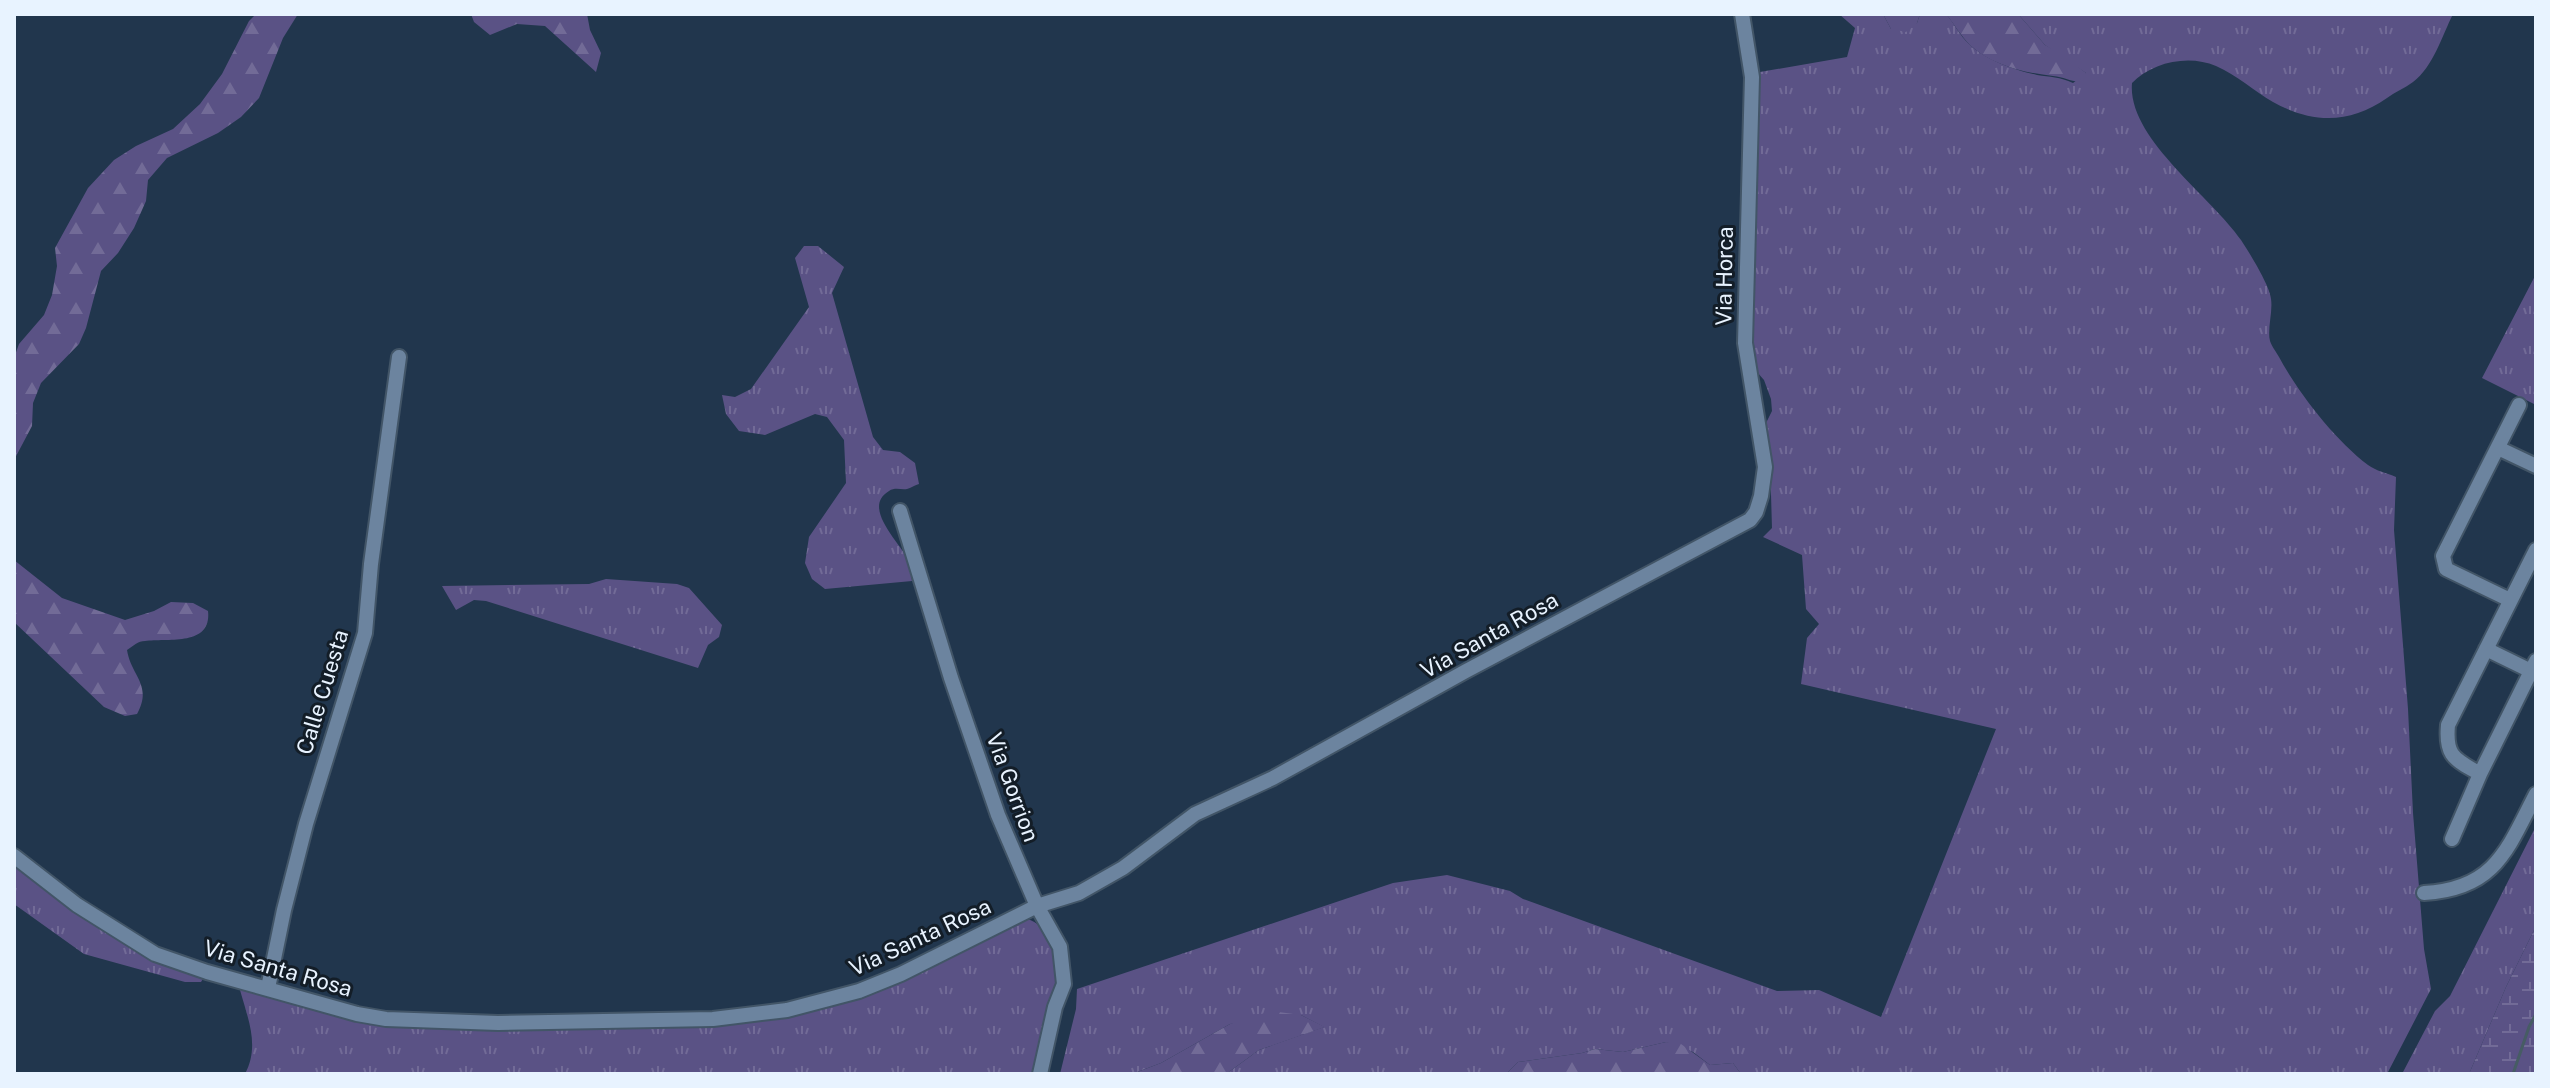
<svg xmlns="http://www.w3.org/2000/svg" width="2550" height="1088" viewBox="0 0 2550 1088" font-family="'Public Sans',sans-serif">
<defs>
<pattern id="grass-tufts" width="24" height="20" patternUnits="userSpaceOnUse" patternTransform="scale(2)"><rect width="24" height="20" fill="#5a5285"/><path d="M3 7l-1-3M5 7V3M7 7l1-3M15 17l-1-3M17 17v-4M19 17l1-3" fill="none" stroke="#726b97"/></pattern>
<pattern id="forest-firs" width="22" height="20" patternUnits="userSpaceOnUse" patternTransform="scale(2)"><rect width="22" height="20" fill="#5a5285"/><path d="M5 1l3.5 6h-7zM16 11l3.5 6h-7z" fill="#726b97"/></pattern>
<pattern id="wetland-marsh" width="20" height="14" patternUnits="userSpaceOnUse" patternTransform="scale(2)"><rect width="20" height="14" fill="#5a5285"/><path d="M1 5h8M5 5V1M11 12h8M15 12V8" fill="none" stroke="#726b97"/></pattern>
</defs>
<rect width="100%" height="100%" fill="#21364d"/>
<path fill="url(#grass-tufts)" d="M1839 14H1883L1891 29 1917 23 1920 14H1946C1954 23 1960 36 1969 44 1985 60 2015 70 2037 75 2050 77 2060 77 2073 83L2086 73 2045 45 2018 14H2453C2442 36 2433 67 2413 82 2405 88 2395 92 2387 98 2350 124 2313 124 2273 102 2254 91 2237 75 2216 66 2189 54 2152 62 2132 83 2127 138 2211 196 2241 240 2249 252 2270 286 2271 299 2273 312 2267 329 2270 341 2272 347 2277 353 2279 357 2299 394 2335 440 2368 465 2376 471 2387 473 2396 477L2394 530 2408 709 2413 813 2424 949 2431 989 2387 1074H1741L1733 1063 1710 1065 1693 1052 1666 1042 1623 1052 1595 1049 1582 1053 1518 1062 1506 1074H1226L1259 1050 1324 1027 1301 1015 1230 1024 1161 1063 1132 1074H1060L1076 1009 1077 989 1393 883 1447 875 1510 891 1523 899 1777 991 1819 990 1881 1017 1996 729 1801 684 1807 638 1819 624 1806 609 1802 555 1763 537 1772 528 1770 460 1766 423 1772 411 1771 399 1764 380 1757 372 1752 326 1760 72 1847 57 1855 28Z
M804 246H818L844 267 832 293 873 437 883 450 900 452 915 463 919 484C918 484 908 489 907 489 901 490 895 487 889 491 860 508 903 545 909 562 911 568 911 575 912 581L825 589 812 579 805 563 809 537 846 483 844 440 827 417 815 414 765 435 739 431 726 414 722 395 735 397 751 389 809 307 795 258Z
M2536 274V405L2482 378Z
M606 579 677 584 689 588 722 625 719 637 708 645 698 668 486 601 474 600 456 610 442 586 589 584Z
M2536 826V926L2506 987 2469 1074H2402L2435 1011 2450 996Z
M14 864C71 911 133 955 204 977L201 982H185L84 954 14 904Z
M1027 919C1050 925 1061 961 1058 982 1053 1013 1040 1043 1033 1074H245C260 1046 248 1019 240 990L245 987 338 1014 496 1028 728 1025 792 1014Z"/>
<path fill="url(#forest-firs)" d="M256 14H298L283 38 259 98 241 117 218 133 167 158 148 180 146 201 134 228 118 253 101 271 86 328 79 344 41 383 33 403 32 426 14 460V358L19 344 44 315 52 295 57 266 55 248 88 188 114 160 136 146 173 129 200 104 222 74 249 21Z
M471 14H587L590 30 601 53 596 72 545 26 517 24 490 35 474 22Z
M1883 14H1920L1917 23 1906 32 1891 29Z
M1946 14H2018L2045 45 2063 55 2086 73 2084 81C2072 83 2065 77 2053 76 2025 73 1991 65 1970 45 1961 36 1954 24 1946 14Z
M14 560 62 598 125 620 154 611 171 602 193 603 208 611C212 647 167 638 145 641 138 641 133 646 127 650 131 676 153 685 137 714L125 716 104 707 14 622Z
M1271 1011 1301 1015 1325 1027 1259 1050 1226 1074H1132L1161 1063 1230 1024Z
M1666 1042 1681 1044 1710 1065 1733 1063 1741 1074H1506L1518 1062 1582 1053 1595 1049 1623 1052Z"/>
<path fill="url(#wetland-marsh)" d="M2536 926V1074H2469L2506 987Z"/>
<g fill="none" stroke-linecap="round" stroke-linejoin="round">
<path stroke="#465c64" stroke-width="3" d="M2513 1074 2529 1027 2536 1014"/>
<defs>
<path id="minor" d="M2498 448 2536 466
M900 511 951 678 998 815 1037 906 1060 947 1064 984 1055 1007 1040 1074
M2510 600 2446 569 2443 556 2519 405
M2486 649 2531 671
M2480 774C2455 759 2445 757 2448 725L2536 550
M2452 839 2480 774 2536 661
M14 856 77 905 155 954 207 972 357 1014 386 1019 498 1023 713 1019 787 1010 859 991 901 974 1037 906 1079 893 1123 868 1195 814 1273 778 1466 671 1750 520 1756 512 1761 496 1765 467 1745 343 1752 77 1742 14
M2424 893C2495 889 2507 850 2536 794
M268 988 284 910 306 824 365 633 371 564 399 357"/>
</defs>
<use href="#minor" stroke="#425567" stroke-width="18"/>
<use href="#minor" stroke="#6c849f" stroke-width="14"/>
</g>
<g text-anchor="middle" stroke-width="6" stroke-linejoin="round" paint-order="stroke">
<g font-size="22" fill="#e8f3ff" stroke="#131d27">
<text transform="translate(1724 276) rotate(-89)" y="8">Via Horca</text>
<text transform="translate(1489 635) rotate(-29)" y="8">Via Santa Rosa</text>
<text transform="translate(322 692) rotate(-73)" y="8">Calle Cuesta</text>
<text transform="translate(1013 787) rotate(70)" y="8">Via Gorrion</text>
<text transform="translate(920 937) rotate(-25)" y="8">Via Santa Rosa</text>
<text transform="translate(278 968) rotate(16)" y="8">Via Santa Rosa</text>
</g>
</g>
<rect width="2550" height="1088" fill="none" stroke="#e8f3ff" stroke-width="32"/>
</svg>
